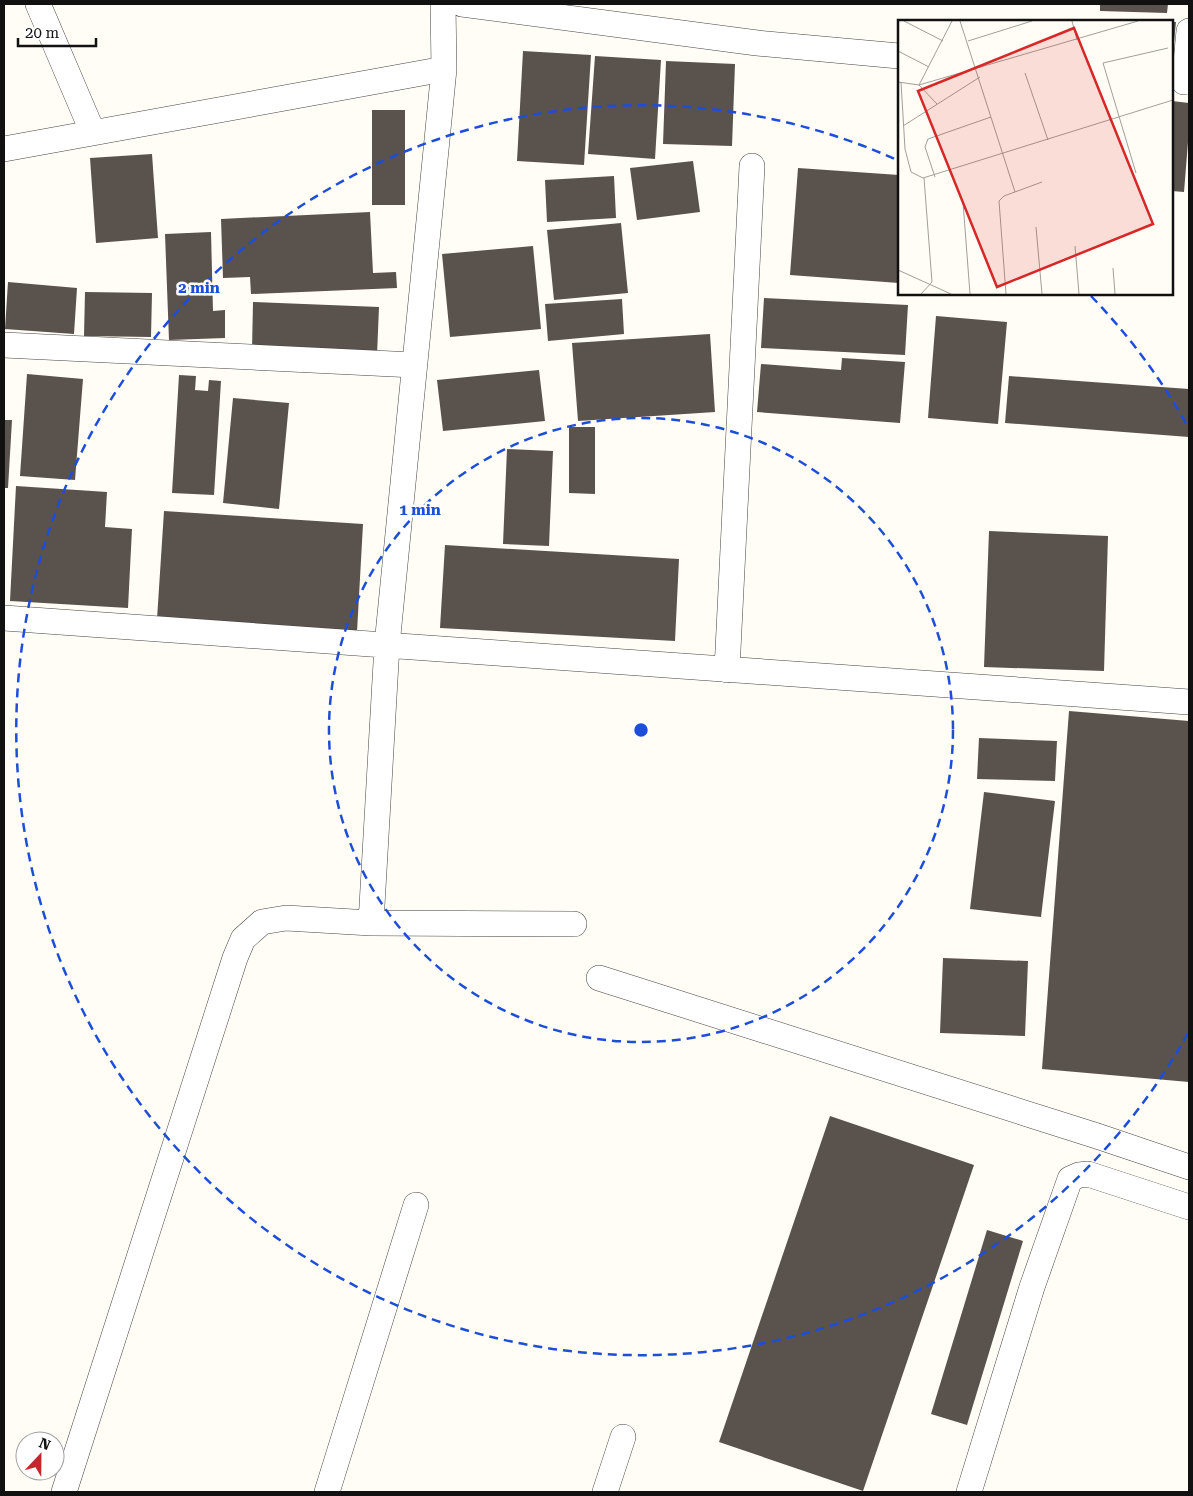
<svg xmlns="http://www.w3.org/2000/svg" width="1193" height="1496" viewBox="0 0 1193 1496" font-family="'Roboto Serif',serif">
<rect width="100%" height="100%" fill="#fffdf5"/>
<path fill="#5a524d" d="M1100 4H1168L1167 13 1100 11Z
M1172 22H1176L1173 52H1172Z
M523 51 591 55 584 165 517 161Z
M595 56 661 60 655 159 588 154Z
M666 61 735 64 732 146 663 144Z
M1172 101 1189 103V130L1184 192 1172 191Z
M372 110H405V205H372Z
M152 154 158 238 96 243 90 158Z
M693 161 700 212 637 220 630 168Z
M798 168 899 175V283L790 275Z
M614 176 616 218 547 222 545 180Z
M370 212 373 273 396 272 397 288 251 294 250 277 223 278 221 219Z
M621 223 628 293 554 300 547 230Z
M211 232 213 311 225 310V338L169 340 165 234Z
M533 246 541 329 450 337 442 254Z
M8 282 77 288 74 334 5 329Z
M85 292 152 293 151 337 84 336Z
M764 298 908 305 905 355 761 348Z
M622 299 624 334 548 341 545 304Z
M253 302 379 307 377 355 252 350Z
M936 316 1007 322 998 424 928 418Z
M710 334 715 412 578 421 572 343Z
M842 358 905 362 900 423 757 412 761 364 841 370Z
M539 370 545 421 443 431 437 380Z
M27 374 83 379 75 480 20 476Z
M179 375 196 376 195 390 208 391 209 380 221 381 214 495 172 493Z
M1009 376 1189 389V437L1005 423Z
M233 398 289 403 279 509 223 503Z
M4 420H12L8 488H4Z
M569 427H595V494L569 493Z
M507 449 553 451 549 546 503 544Z
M16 486 107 492 105 527 132 529 128 608 10 601Z
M164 511 363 524 357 632 157 619Z
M989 531 1108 536 1104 671 984 667Z
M445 545 679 559 675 641 440 628Z
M1069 711 1189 721V1082L1042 1069Z
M979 738 1057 741 1055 781 977 779Z
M984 792 1055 801 1041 917 970 909Z
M943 958 1028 961 1025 1036 940 1033Z
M830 1116 974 1165 863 1491 719 1442Z
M987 1230 1023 1241 967 1425 931 1414Z"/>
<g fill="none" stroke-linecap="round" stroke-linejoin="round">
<defs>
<path id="minor" d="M38 4 93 133
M462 4 757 43 899 56
M1184 82 1189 31
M4 149 444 69
M4 345 414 365
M4 618 1189 702
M727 670 752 166
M371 923 387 645 444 69 443 4
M599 978 1097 1136 1189 1167
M64 1492 235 958 243 939 262 922 286 918 371 923 574 924
M327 1492 416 1205
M605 1492 623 1437
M969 1492 1032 1287 1070 1179 1079 1175 1088 1174 1189 1207"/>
</defs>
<use href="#minor" stroke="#444" stroke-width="26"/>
<use href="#minor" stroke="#fff" stroke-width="25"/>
</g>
<g fill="none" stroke="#1d4ed8" stroke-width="2.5" stroke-dasharray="9 6">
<circle cx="641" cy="730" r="312"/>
<path d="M1188 1033A625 625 0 1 1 895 159M1091 296A625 625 0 0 1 1188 427"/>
</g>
<g transform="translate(898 20)">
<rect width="275" height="275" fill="#fffdf5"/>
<path fill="none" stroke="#a09f9a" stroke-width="1" d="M6 1 45 21M62 1 117 172M174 1 179 20M70 21 134 1M0 31 31 47M127 53 150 120M0 62 21 65 240 1M3 62 7 129 13 152 25 158 275 80M39 84 21 65 54 1M5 106 82 57M238 153 205 43 270 28M37 157 27 127 30 119 93 97M65 182 72 274M138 207 144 274M177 226 181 274M215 248 217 274M0 250 53 274M23 274 34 262 26 158M108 274 101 181 106 176 144 162"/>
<path fill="#d62828" fill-opacity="0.15" stroke="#d62828" stroke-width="2.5" d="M176 8 255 204 99 267 20 71Z"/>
<rect width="275" height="275" fill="none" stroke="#111" stroke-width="2.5"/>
</g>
<circle cx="641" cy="730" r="8" fill="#1d4ed8" stroke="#fff" stroke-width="2.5"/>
<g font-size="15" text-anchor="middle" font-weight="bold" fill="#1d4ed8" stroke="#fff" stroke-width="5" stroke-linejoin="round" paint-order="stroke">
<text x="199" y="293">2 min</text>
<text x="420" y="515">1 min</text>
</g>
<rect width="1193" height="1496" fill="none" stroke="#111111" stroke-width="10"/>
<g transform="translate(40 1456) rotate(22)"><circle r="24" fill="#ffffff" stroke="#a0a0a0"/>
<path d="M0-4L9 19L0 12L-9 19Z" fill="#c4262e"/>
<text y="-8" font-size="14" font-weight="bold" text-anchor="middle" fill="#111111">N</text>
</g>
<path d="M18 38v8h78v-8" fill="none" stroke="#111111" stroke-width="2.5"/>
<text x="25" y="38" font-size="15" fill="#111111" stroke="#ffffff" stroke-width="4" paint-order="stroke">20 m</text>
</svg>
